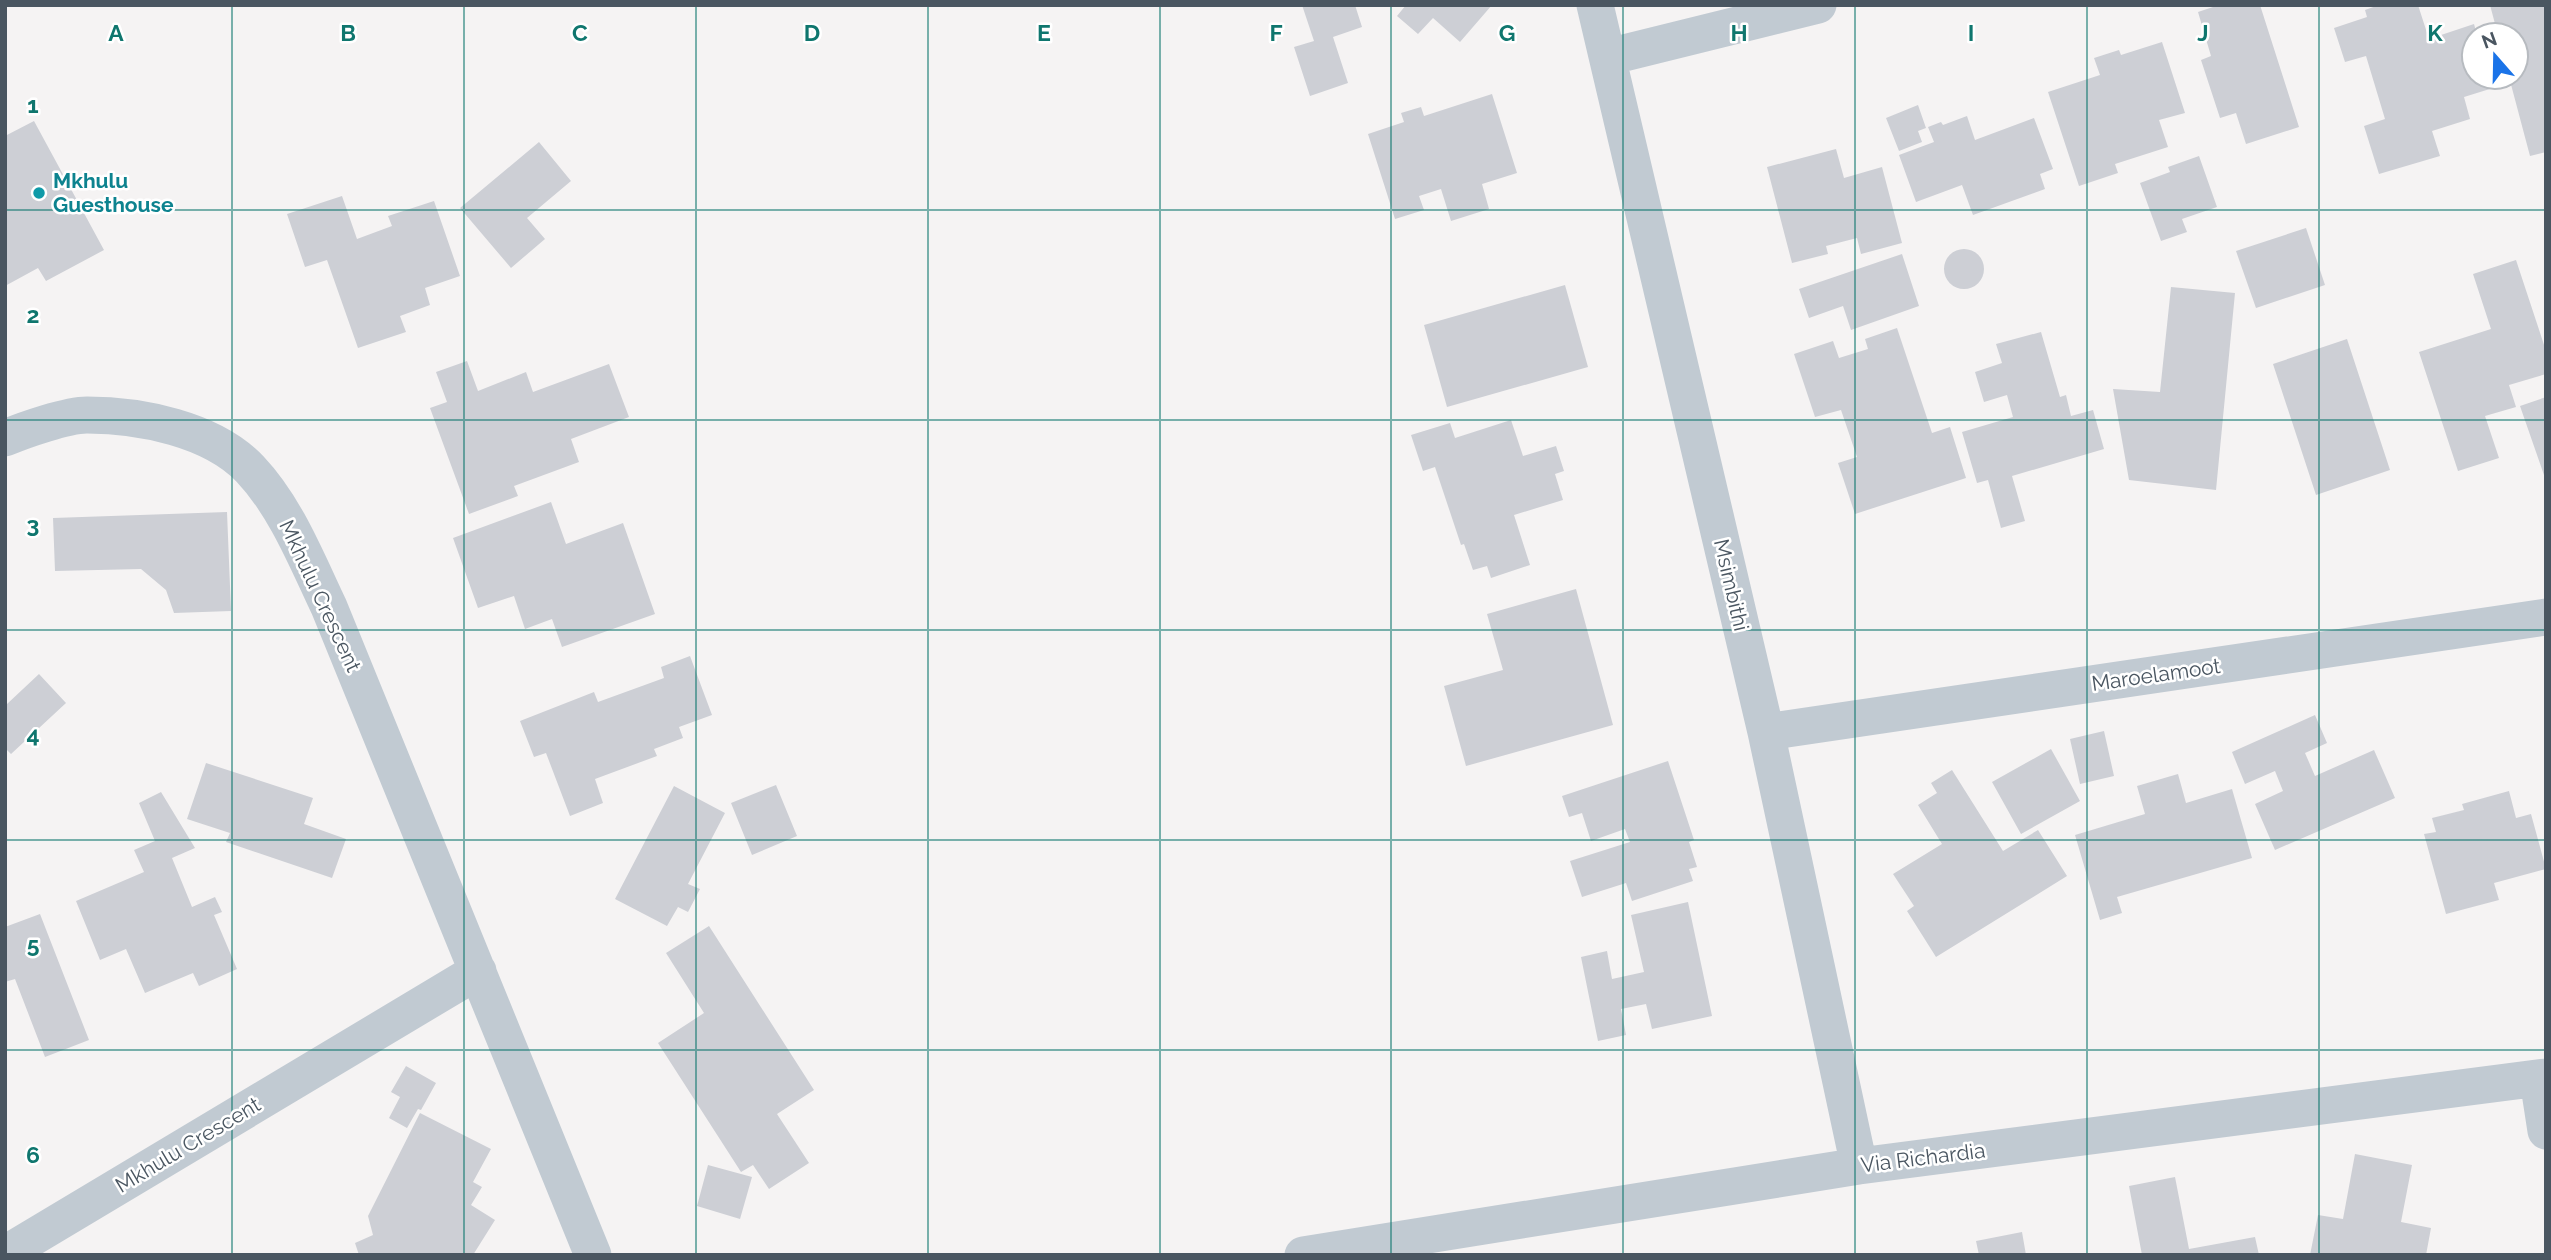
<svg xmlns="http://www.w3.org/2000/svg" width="2551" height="1260" viewBox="0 0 2551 1260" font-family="Raleway,sans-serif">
<rect width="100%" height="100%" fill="#f5f3f3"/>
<path fill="#cdcfd5" d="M1302 5H1355L1362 27 1333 37 1348 83 1310 96 1294 47 1314 41Z
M1406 5H1492L1460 42 1433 18 1418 34 1397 16Z
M2219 5H2260L2299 127 2246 144 2236 113 2220 118 2201 60 2211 56 2198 12Z
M2379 5H2418L2429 39 2474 24 2477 35H2474V77H2490L2493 88 2464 97 2470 119 2432 131 2440 156 2379 174 2364 126 2385 119 2366 56 2345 62 2334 28 2367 17 2365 10Z
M2490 5H2546V49L2544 50 2546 58V152L2530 156 2509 77H2516V35H2498Z
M2162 42 2185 113 2159 120 2168 147 2115 164 2118 173 2079 186 2048 92 2100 75 2094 58 2119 50 2121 55Z
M1492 94 1517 173 1482 184 1489 209 1451 221 1441 189 1419 196 1424 210 1395 219 1368 134 1404 122 1401 113 1421 107 1424 116Z
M1918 105 1926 128 1918 131 1922 142 1899 151 1886 118Z
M1967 116 1975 140 2034 118 2053 169 2040 174 2045 189 1973 215 1962 185 1916 202 1899 155 1934 142 1928 127 1941 122 1943 125Z
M34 121 104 250 46 281 38 268 5 286V136Z
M539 142 571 181 527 218 545 239 511 268 460 208Z
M1836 149 1844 178 1882 167 1902 243 1861 254 1857 238 1826 246 1828 254 1792 263 1767 167Z
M2199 156 2217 207 2182 219 2187 232 2161 241 2140 183 2170 172 2168 167Z
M342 196 357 239 392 226 388 216 434 201 460 276 425 288 430 305 400 316 406 332 358 348 327 260 305 267 287 214Z
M2306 228 2325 285 2256 308 2236 251Z
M1944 269a20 20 0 1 1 40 0a20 20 0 1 1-40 0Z
M1902 254 1919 306 1851 330 1843 306 1809 318 1799 289Z
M2516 260 2546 351V374L2509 385 2516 407 2485 416 2499 458 2458 471 2419 352 2491 329 2473 274Z
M1565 285 1588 367 1447 407 1424 325Z
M2171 287 2235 293 2216 490 2129 480 2113 389 2160 392Z
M1897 328 1932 433 1950 427 1966 478 1855 514 1838 463 1857 457 1841 410 1815 417 1794 354 1833 341 1839 358 1868 349 1865 339Z
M2041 332 2060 397 2066 395 2071 416 2093 410 2104 449 2012 476 2025 521 2001 528 1988 480 1977 483 1962 432 2013 417 2007 395 1984 402 1975 372 2002 363 1996 344Z
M2347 339 2390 470 2316 495 2273 364Z
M467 361 478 391 526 372 533 392 609 364 629 417 571 439 579 462 514 486 518 496 469 514 430 408 447 402 436 372Z
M2546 397V478H2545L2520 406Z
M1511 420 1523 456 1556 446 1564 471 1555 474 1563 500 1514 515 1530 565 1491 578 1487 566 1473 570 1464 544 1461 545 1435 467 1423 471 1411 435 1450 423 1455 438Z
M551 502 566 544 623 523 655 614 562 647 552 619 525 629 514 596 478 608 453 538Z
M227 512 231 611 174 613 166 590 141 569 55 571 53 518Z
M1576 589 1613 725 1466 766 1444 686 1503 670 1487 614Z
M690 656 712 715 679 727 683 738 654 749 657 756 595 779 603 803 570 816 546 753 534 757 520 721 594 692 598 702 664 678 661 667Z
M39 674 66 703 11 754 5 748V702L7 704Z
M2315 715 2327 743 2305 753 2315 776 2374 750 2395 798 2275 850 2255 804 2283 791 2275 771 2245 784 2232 752Z
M2104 731 2114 776 2080 784 2070 739Z
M2051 749 2080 801 2021 834 1992 782Z
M1668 761 1694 840 1689 842 1697 867 1689 869 1693 881 1632 901 1626 883 1582 897 1570 861 1630 842 1625 829 1591 841 1582 813 1569 817 1562 796Z
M206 763 313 798 304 824 346 839 332 878 226 842 230 833 187 819Z
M1952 770 2003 851 2038 830 2067 876 1936 957 1907 911 1914 906 1893 874 1942 844 1918 805 1937 793 1931 783Z
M2178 774 2186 803 2232 789 2252 858 2117 897 2122 913 2100 920 2075 835 2145 814 2137 786Z
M776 785 797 836 752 855 731 803Z
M674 786 725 813 688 884 700 889 688 912 678 907 667 926 615 899Z
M2509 791 2516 818 2531 814 2546 869 2494 883 2499 900 2446 914 2424 834 2436 832 2432 818 2464 810 2462 804Z
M161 792 195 848 172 858 192 907 215 897 222 912 214 915 237 969 199 986 193 973 145 993 126 949 100 960 76 901 144 872 134 850 155 841 139 803Z
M1688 902 1712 1016 1652 1029 1646 1004 1621 1009 1626 1035 1598 1041 1581 957 1607 951 1612 979 1644 972 1631 915Z
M40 914 89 1040 45 1057 15 979 5 982V927Z
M709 926 814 1090 777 1114 809 1163 769 1189 753 1165 741 1172 658 1043 704 1013 666 953Z
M406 1066 436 1083 421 1110 418 1109 407 1128 389 1118 400 1097 391 1092Z
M420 1113 491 1149 473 1182 482 1187 471 1205 495 1220 473 1255H359L355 1243 373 1235 368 1216Z
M2355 1154 2412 1165 2401 1222 2431 1228 2426 1255H2310L2318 1215 2343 1219Z
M708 1165 752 1177 740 1219 697 1206Z
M2175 1177 2189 1249 2255 1237 2259 1255H2142L2129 1186Z
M2022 1232 2026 1255H1979L1976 1241Z"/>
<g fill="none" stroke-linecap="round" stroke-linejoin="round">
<path stroke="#c1cad2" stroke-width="37" d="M1595 5 1766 732 1859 1166
M1608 57 1818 5
M5 438C24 430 67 415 87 415 140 415 212 429 250 469 286 507 307 561 329 607L593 1255
M1766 732 2546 617
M2538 1079 2546 1131
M5 1254 478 971
M1303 1255 1859 1166 2546 1077"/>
</g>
<path fill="none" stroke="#0f766e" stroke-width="2" stroke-opacity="0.55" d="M232 5V1255M464 5V1255M696 5V1255M928 5V1255M1160 5V1255M1391 5V1255M1623 5V1255M1855 5V1255M2087 5V1255M2319 5V1255M5 210H2546M5 420H2546M5 630H2546M5 840H2546M5 1050H2546"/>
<circle fill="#0f9aa8" stroke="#fff" stroke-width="2.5" cx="39" cy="193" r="7"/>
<g text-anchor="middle" stroke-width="5" stroke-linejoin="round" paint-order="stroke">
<g font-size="21" font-weight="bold" fill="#0d838f" stroke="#fff" text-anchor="start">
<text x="53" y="188">Mkhulu<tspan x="53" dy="24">Guesthouse</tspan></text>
</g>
<g font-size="21" fill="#4a5661" stroke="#fff">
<text transform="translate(1731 585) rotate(77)" y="7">Msimbithi</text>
<text transform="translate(320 596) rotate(65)" y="7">Mkhulu Crescent</text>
<text transform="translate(2156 675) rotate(-8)" y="7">Maroelamoot</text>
<text transform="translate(188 1145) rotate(-31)" y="7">Mkhulu Crescent</text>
<text transform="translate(1923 1158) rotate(-7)" y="7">Via Richardia</text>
</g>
</g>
<g font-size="23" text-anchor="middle" font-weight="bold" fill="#0f766e" stroke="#fff" stroke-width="5" stroke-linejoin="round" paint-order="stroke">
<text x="116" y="41">A</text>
<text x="348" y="41">B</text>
<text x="580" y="41">C</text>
<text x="812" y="41">D</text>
<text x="1044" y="41">E</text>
<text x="1276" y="41">F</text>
<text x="1507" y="41">G</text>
<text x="1739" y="41">H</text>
<text x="1971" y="41">I</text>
<text x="2203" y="41">J</text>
<text x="2435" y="41">K</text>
<text x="33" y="113">1</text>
<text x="33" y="323">2</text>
<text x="33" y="533">3</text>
<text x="33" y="743">4</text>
<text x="33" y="953">5</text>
<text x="33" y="1163">6</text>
</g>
<rect width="2551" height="1260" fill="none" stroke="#4a5661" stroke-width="14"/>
<g transform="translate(2495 56) rotate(340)"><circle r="33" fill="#ffffff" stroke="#b7bbc0" stroke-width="2"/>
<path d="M0-5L12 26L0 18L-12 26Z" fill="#1a73e8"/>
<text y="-10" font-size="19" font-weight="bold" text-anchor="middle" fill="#4a5661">N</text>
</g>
</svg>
